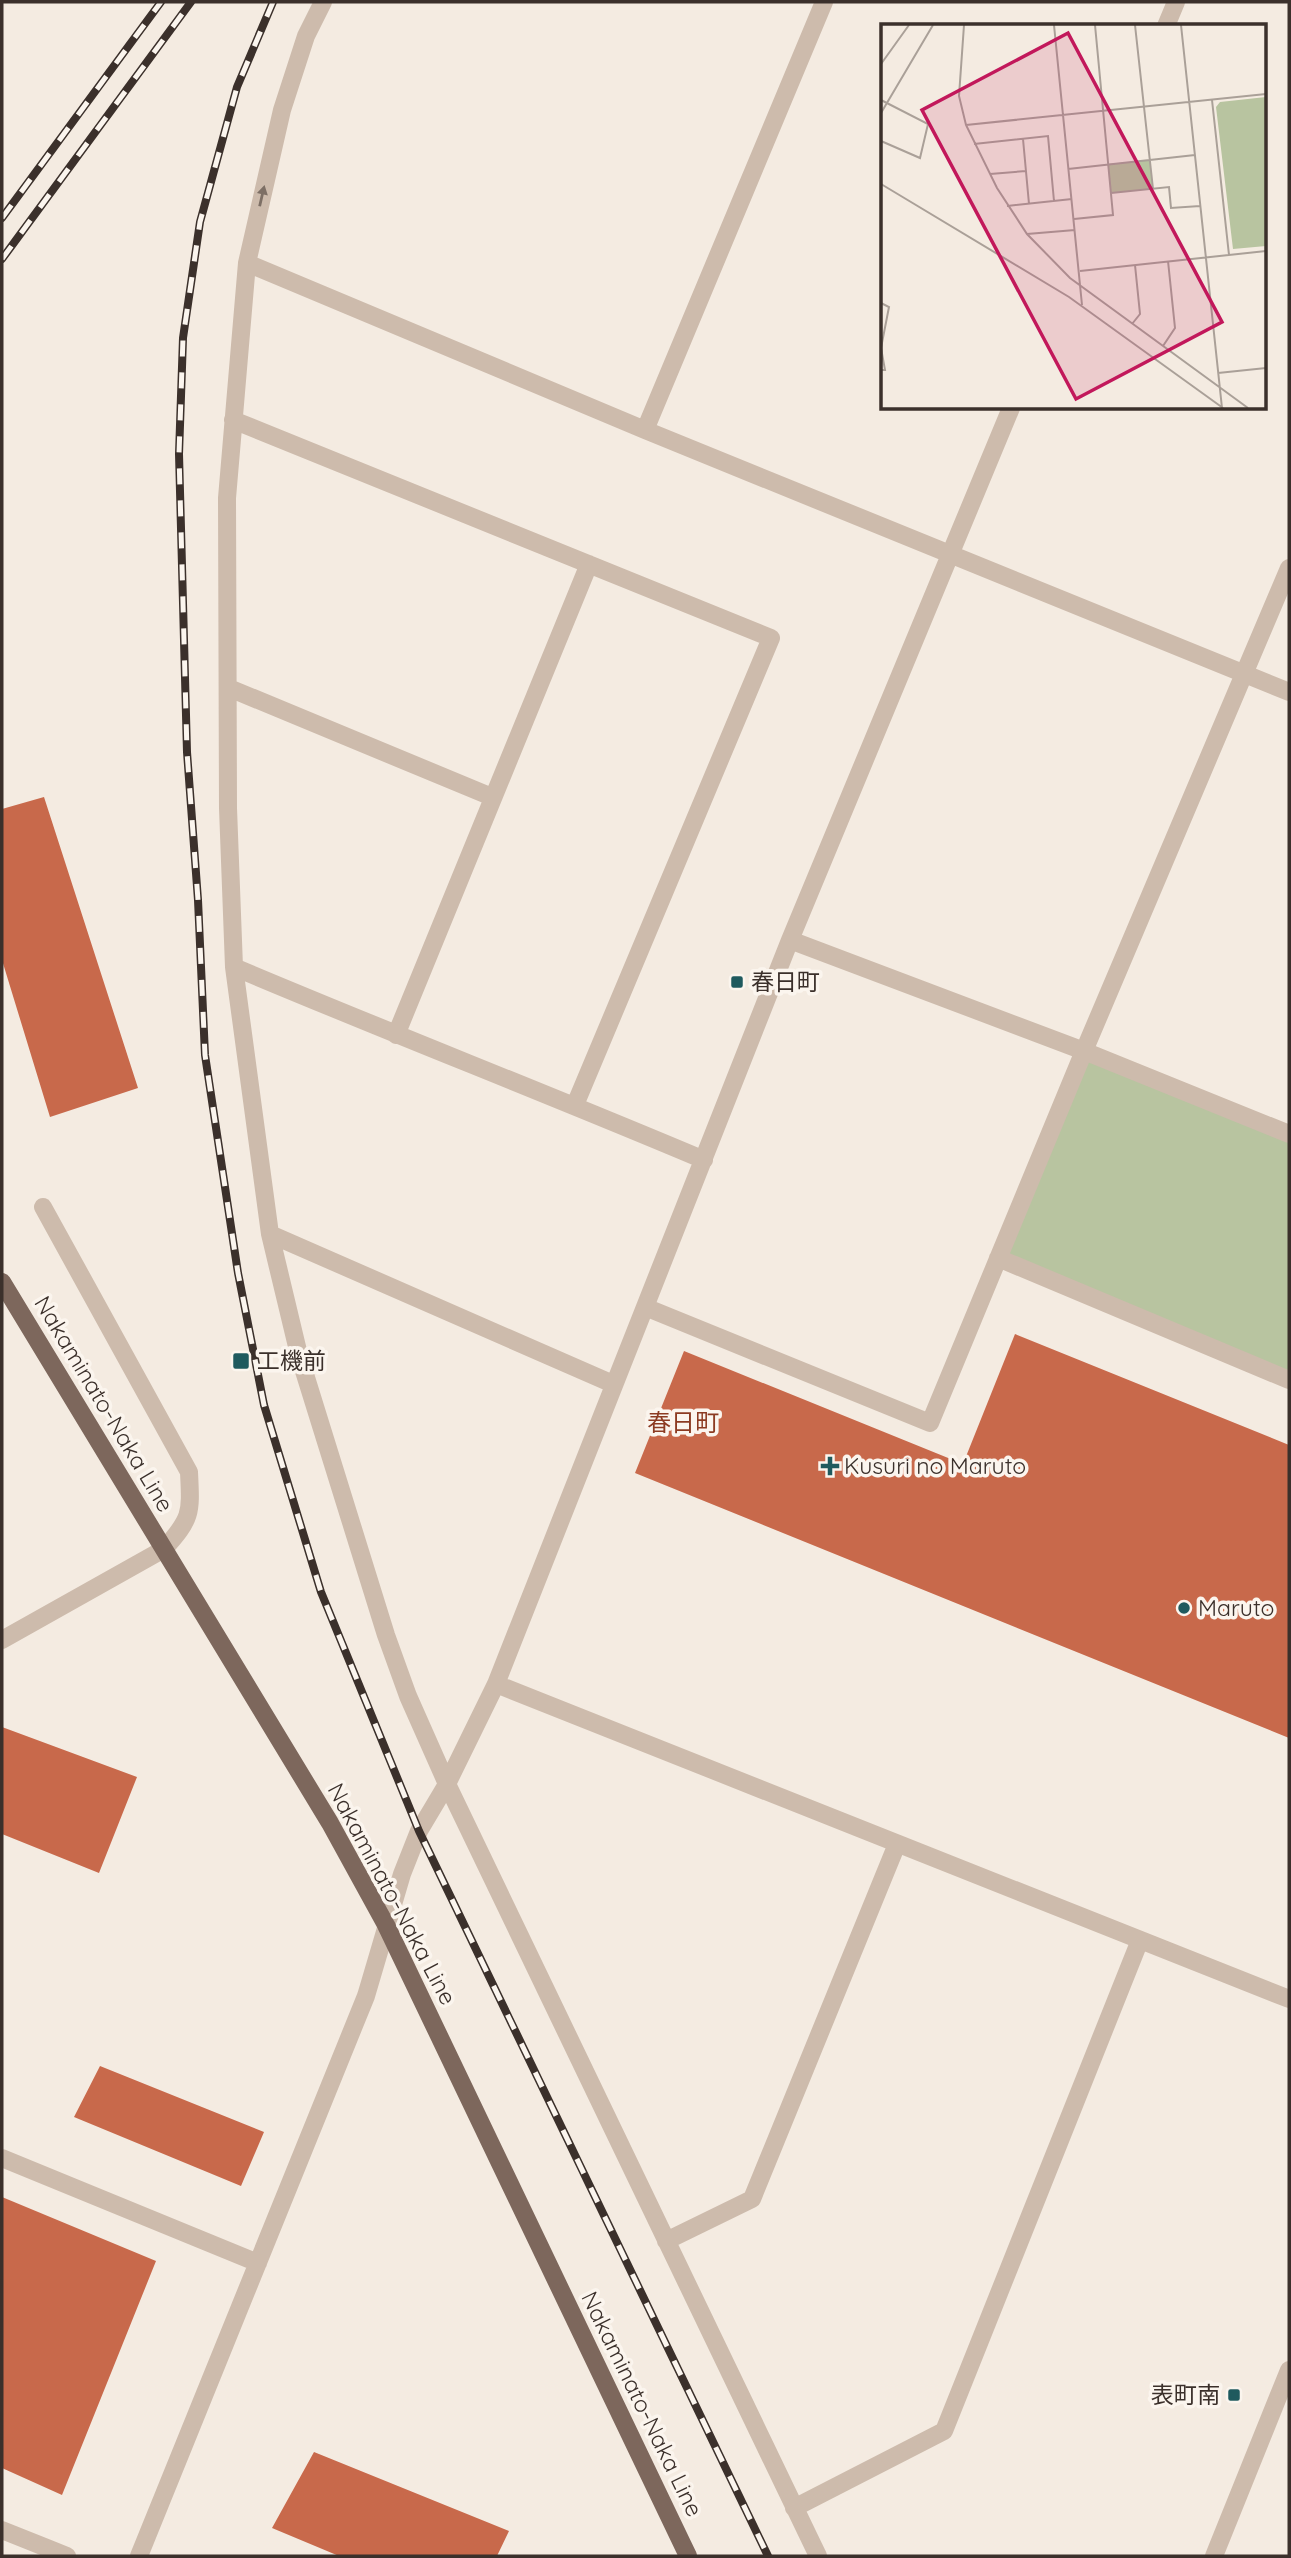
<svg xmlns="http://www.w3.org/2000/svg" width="1291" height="2558" viewBox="0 0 1291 2558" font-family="Quicksand,'Noto Sans JP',sans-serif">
<rect width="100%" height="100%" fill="#f4ebe1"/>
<path fill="#b8c4a0" d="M1084 1051 1289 1134V1380L998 1258Z"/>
<path fill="#c8694b" d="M44 797 138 1088 50 1117 2 960V809Z
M1015 1334 1289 1445V1738L635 1473 684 1351 963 1464Z
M2 1727 137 1777 99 1873 2 1834Z
M100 2066 264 2132 241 2186 74 2117Z
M2 2197 156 2261 62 2495 2 2468Z
M314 2452 509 2531 497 2556H339L272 2528Z"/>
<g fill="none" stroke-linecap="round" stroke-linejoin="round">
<path stroke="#cdbbac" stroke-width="18" d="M323 2 306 36 282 110 247 263 227 498 228 808 234 967 270 1234 299 1355 386 1635 408 1696 447 1784 818 2556
M1166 26 1176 2
M247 263 645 430 1289 692
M233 420 771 638 575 1105
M645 430 824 2
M229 688 492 797
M790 940 1084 1051 1289 1134
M234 967C390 1033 548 1094 704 1160
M396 1035 589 564
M270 1234 613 1384
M998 1258 1289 1380
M645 1307 930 1423 1084 1051 1289 568
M2 1640 164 1549C192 1518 191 1513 189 1472L43 1207
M496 1684 1289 1999
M2 2158 258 2263
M666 2241 752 2199 897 1844
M794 2508 944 2431 1140 1940
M2 2530 67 2556
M139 2556 366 1996 402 1874 419 1831 447 1784 496 1684 790 940 1011 408
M1214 2556 1289 2370"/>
<path stroke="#7d675c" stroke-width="18" d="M2 1282 330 1823 386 1925 688 2556"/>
<defs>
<path id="rail" d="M273 2 237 87 200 222 183 338 179 454 187 752 198 900 205 1055 238 1273 264 1405 321 1592 419 1831 768 2556
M2 218 161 2
M2 259 191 2"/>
</defs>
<use href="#rail" stroke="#3b302b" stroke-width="8"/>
<use href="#rail" stroke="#fbf5ee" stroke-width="5" stroke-dasharray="16" stroke-linecap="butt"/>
</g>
<defs><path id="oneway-solid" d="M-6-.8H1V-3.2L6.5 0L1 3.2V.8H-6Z" transform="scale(1.75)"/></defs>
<use fill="#7d6f65" href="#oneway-solid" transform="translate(262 196) rotate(-77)"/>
<g fill="#1f5a5e" stroke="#fbf5ee" stroke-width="2.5">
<rect x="730" y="975" width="14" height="14" rx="3.5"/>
<rect x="232" y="1352" width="18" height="18" rx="3.5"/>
<path d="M826.5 1455.5h7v7h7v7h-7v7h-7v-7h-7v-7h7z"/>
<circle cx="1184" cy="1608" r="7"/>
<rect x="1227" y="2388" width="14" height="14" rx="3.5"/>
</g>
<g text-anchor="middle" stroke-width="7" stroke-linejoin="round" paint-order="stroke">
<g font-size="23" fill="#3b302b" stroke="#fbf5ee" text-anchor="start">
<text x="751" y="990">春日町</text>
<text x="257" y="1369">工機前</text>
<text x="844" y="1474">Kusuri no Maruto</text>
<text x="1198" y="1616">Maruto</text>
<text x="1220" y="2403" text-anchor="end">表町南</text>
</g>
<g font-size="23" fill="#3b302b" stroke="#fbf5ee">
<text transform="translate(104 1404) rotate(59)" y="8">Nakaminato-Naka Line</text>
<text transform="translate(392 1894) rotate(62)" y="8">Nakaminato-Naka Line</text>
<text transform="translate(642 2404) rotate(64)" y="8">Nakaminato-Naka Line</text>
</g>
<g font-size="24" fill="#8c3b22" stroke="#fbf5ee">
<text x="683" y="1431">春日町</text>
</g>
</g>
<g transform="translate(881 24)">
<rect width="385" height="385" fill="#f4ebe1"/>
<path d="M385 73V222L352 225 335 83 339 78ZM269 136 272 165 230 169 227 140Z" fill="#b8c4a0"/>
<path fill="none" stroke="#aaa098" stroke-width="2" d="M83 1 78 72 85 101 116 164 146 210 189 254 367 384M173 1 201 281M254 1 272 165M300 1 341 384M0 40 28 1M0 76 47 100 39 134 0 117M331 76 348 231M0 89 52 1M85 101 385 70M142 115 148 180M93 120 167 112 173 177M187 145 314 131M109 150 145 147M0 160 188 273 342 384M230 169 288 163 290 184 319 182M126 182 191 175M193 195 232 191 214 1M146 210 194 206M199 247 385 227M0 279 8 283 0 324 4 346H0M251 300 259 290 254 241M282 322 294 304 287 237M337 349 385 344"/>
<path fill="#c2185b" fill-opacity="0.15" stroke="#c2185b" stroke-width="3.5" d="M187 9 341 298 195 375 41 86Z"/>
<rect width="385" height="385" fill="none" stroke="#3b302b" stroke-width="3.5"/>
</g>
<rect width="1291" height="2558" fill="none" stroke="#3b302b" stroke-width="7"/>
</svg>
